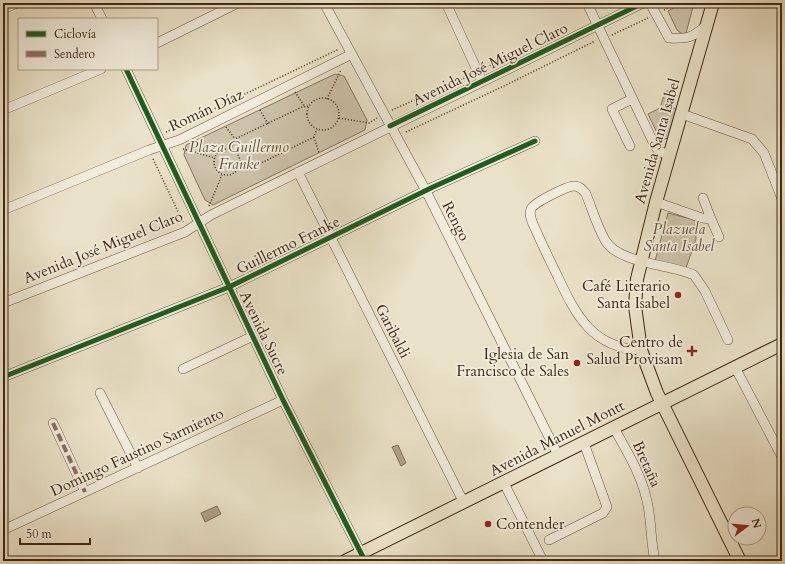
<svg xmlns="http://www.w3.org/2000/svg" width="785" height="564" viewBox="0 0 785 564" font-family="Cardo,serif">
<rect width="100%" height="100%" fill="#eae2c8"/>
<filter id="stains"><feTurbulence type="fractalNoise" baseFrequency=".005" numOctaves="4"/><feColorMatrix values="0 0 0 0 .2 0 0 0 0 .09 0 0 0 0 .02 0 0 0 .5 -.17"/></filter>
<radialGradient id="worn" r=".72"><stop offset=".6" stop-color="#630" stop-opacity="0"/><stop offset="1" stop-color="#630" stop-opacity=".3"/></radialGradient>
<path fill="#cdc2aa" stroke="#867560" d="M683 3H694L686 33 682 34 677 30 668 11Z
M335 74 344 76 367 120 365 130 213 205 205 200 184 155 186 145Z
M671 89 666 105 677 109 670 137 663 140 660 139 648 114 660 108 665 92Z
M668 213 695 220 696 239 686 268 655 261Z"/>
<path fill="#b0a38b" stroke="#83725c" d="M398 445 406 463 401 466 392 447Z
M217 506 221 514 205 522 201 513Z"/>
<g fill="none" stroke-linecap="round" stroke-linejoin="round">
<defs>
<path id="minor" d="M94 3 102 19
M324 3 426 191 558 455
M446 3 482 81
M587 3 655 146 660 152 669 154
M650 3 669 38C688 39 692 38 707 25
M3 9 17 3
M157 43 238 3
M126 69 283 400 365 561
M3 110 101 69
M682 114 752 139 764 153 782 199
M630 146 612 109 632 99
M298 172 464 503
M656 202 702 218 711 219 703 198
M3 210 149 150 179 140 350 55
M711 219 719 237
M3 303 185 232 211 215 643 3
M641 350C593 348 576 316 558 277 549 259 541 242 533 224 531 219 529 214 531 209 533 203 567 186 574 186 580 186 583 190 586 194 592 209 597 226 605 240 618 264 671 264 694 275L705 291 728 340
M735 367 782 457
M183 369 253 336
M3 377 229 287 433 187 535 141
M100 393 138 468
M53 423 85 492
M614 428C626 450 640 472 646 497 652 518 650 540 655 561
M504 483 543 561
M3 530 283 400
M549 540 603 513 607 507 584 443"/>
<path id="major" d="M713 3 656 202 637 279 635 306 641 350 657 393 740 561
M345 561 782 344"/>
</defs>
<use href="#minor" stroke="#6a5642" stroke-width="10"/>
<use href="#major" stroke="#3f2815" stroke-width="14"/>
<path stroke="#3f2815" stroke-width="1.5" stroke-dasharray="1 2" stroke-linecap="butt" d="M664 10 678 3
M612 35 648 18
M487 67 518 53
M295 92 305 107
M307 114a16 16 0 1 1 32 0a16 16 0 1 1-32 0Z
M327 99 341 70
M260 110 268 124
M392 110 469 76
M339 118 369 123 377 118
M226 127 235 139
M166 132 339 49
M406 132 506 85 595 41
M314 137 319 153
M214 162a13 13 0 1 1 26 0a13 13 0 1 1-26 0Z
M183 149 215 158
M231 149 235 139 302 107 309 106
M153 159 183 222
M240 168 247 170 314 137 317 129
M209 206 222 175"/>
<use href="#minor" stroke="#f1ecdb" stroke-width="9"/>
<use href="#major" stroke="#eae2c8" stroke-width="12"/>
<path stroke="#8d6e63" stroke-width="4" stroke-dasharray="8 4" stroke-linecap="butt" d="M53 423 85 492"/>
<defs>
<path id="cycleway" d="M126 69 283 400 365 561
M390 126 643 3
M3 377 229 287 433 187 535 141"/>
</defs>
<use href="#cycleway" stroke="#f1ecdb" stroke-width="8"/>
<use href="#cycleway" stroke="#1b5e20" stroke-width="5"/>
</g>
<g fill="#8f2418" stroke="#f1ecdb" stroke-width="1.5">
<circle cx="678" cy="295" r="4"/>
<path d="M690 345h4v4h4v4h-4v4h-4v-4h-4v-4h4z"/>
<circle cx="577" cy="363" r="4"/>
<circle cx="488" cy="524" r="4"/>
</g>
<g text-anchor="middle" stroke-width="3.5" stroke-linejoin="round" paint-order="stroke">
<g font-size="15" fill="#3f2815" stroke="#f1ecdb">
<text transform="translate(490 64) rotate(-26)" y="5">Avenida José Miguel Claro</text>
<text transform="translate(206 110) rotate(-25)" y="5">Román Díaz</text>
<text transform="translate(657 141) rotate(-74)" y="5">Avenida Santa Isabel</text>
<text transform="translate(456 221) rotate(63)" y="5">Rengo</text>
<text transform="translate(288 245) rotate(-26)" y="5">Guillermo Franke</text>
<text transform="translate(103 247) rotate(-22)" y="5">Avenida José Miguel Claro</text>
<text transform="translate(393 331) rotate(63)" y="5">Garibaldi</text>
<text transform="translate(264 333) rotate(64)" y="5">Avenida Sucre</text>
<text transform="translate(557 438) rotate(-27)" y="5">Avenida Manuel Montt</text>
<text transform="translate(137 452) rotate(-25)" y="5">Domingo Faustino Sarmiento</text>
<text transform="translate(647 464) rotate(66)" y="5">Bretaña</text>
</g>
<g font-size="15" font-style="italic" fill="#624e3a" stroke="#f1ecdb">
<text x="239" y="152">Plaza Guillermo<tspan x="239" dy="17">Franke</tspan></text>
<text x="679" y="234">Plazuela<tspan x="679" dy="17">Santa Isabel</tspan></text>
</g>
<g font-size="15" fill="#3f2815" stroke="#f1ecdb" text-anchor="end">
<text x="670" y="291">Café Literario<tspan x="670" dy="17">Santa Isabel</tspan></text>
<text x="683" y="347">Centro de<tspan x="683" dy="17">Salud Provisam</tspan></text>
<text x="569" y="359">Iglesia de San<tspan x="569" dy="17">Francisco de Sales</tspan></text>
<text x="496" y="529" text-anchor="start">Contender</text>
</g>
</g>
<rect width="785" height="564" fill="none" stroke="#eae2c8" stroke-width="16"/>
<rect x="4" y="4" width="777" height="556" fill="none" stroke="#3f2815" stroke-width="2"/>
<rect x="8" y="8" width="769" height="548" fill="none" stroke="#3f2815"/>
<rect x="18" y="18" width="140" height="52" fill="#f1ecdb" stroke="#aa9e8c"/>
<rect x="26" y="31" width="20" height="6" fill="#1b5e20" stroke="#aa9e8c"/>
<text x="54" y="38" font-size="12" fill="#3f2815">Ciclovía</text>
<rect x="26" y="51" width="20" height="6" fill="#8d6e63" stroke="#aa9e8c"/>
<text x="54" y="58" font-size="12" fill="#3f2815">Sendero</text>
<g transform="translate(747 526) rotate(74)"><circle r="19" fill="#f1ecdb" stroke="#aa9e8c"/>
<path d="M0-3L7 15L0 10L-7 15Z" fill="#8f2418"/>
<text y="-6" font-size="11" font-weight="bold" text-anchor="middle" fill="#3f2815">N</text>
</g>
<path d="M20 538v6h70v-6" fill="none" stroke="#3f2815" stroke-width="2"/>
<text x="26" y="538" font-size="12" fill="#3f2815" stroke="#f1ecdb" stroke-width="3" paint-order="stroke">50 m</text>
<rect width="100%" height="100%" filter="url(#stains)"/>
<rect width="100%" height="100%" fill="url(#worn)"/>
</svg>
